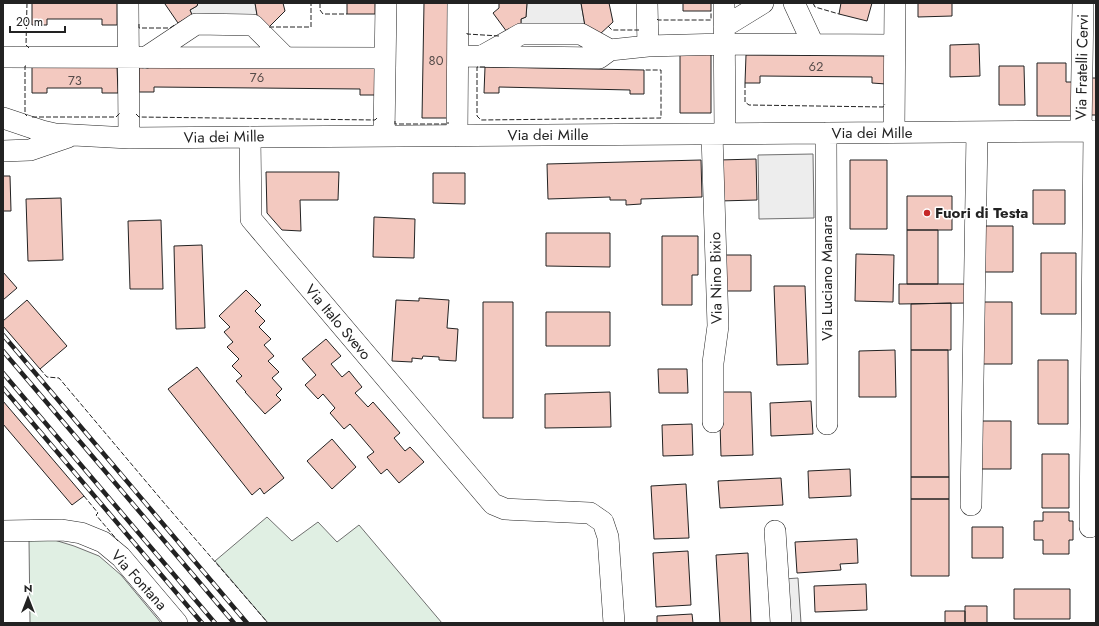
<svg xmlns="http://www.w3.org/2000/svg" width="1099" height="626" viewBox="0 0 1099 626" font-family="Jost,sans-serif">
<rect width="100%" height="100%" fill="#fff"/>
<path fill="#e0efe3" stroke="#6f6f6f" d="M267 517 292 541 318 522 337 542 359 525 442 623H268L215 561Z
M48 538 74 546 99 556 121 575 161 623H30L29 539Z"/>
<path fill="#ededed" stroke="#6f6f6f" d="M198 3H255L257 15 253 25 196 24 190 10 197 6Z
M527 3H581L585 26 521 34V19L526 17Z
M813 154 814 218 759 219 758 155Z
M798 578 801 623H786L784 579Z"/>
<path fill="#f3c9c0" stroke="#222" d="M32 3H117V25H102V19H47V25H32Z
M166 3H198L197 6 190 10 192 15 178 23 165 4Z
M255 3H283L285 11 269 27 257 15Z
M347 3H375V14H347Z
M424 3H450L448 118H422Z
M499 3H527L526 17 521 19V24L507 32 493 13 499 8Z
M581 3H609L613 22 599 35 585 26Z
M683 3H711V11H683Z
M841 3H872L867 21 839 14Z
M918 3H952V16L918 17Z
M979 44 980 76 950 77V45Z
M680 53H711V113H680Z
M746 55 886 56V84L872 83V77L760 76V83H745Z
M1037 63H1066V82H1074V116H1037Z
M139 65 375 67V95H360V89L154 87V92H139Z
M32 66H117L118 93H102V88H47V93H32Z
M999 66H1024L1025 105H999Z
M485 67 644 70V94H630V90L499 87V93H484Z
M1088 78H1096V115H1088Z
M756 159 757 200 719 201V160Z
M701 160 702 197 641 199V204L626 205V200H610V197L548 199 547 164Z
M850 160H887V229H850Z
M266 172H339L338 200H300L301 231 282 230 267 213Z
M433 173H465V204L433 203Z
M3 176H10L11 211H3Z
M1033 190H1065V224H1033Z
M907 196H952V230H907Z
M61 198 63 260 28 261 26 199Z
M374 217 415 219 414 258 373 257Z
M161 220 163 289H130L128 221Z
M984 226H1013V272H984Z
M907 230H938V284H907Z
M546 233H610V267L546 266Z
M662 236H698V275H692V305H662Z
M202 245 205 328 176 329 174 246Z
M1041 253H1076V314H1041Z
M856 254 894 255 893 302 855 301Z
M723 255H751V291H723Z
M3 272 17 288 3 300Z
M899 284H968V303L899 304Z
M774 286H805L808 364 777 365Z
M246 290 261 305 255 311 265 321 259 327 271 339 264 345 274 356 268 361 279 372 272 378 282 389 276 395 281 400 265 414 245 392H246L236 381 242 376 232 366 239 359 227 347 233 342 224 332 230 327 219 316Z
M419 298 449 300 447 328 458 329 456 361 439 360V357L423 356 422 359 412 358V362L392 361 396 300 419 301Z
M27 300 67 346 40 369 3 326V321Z
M483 302H513V418H483Z
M982 302H1012V364H982Z
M951 303V350H911V304Z
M546 312H610V346H546Z
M326 339 341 356 331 364 342 377 349 371 362 387 355 393 368 407 373 402 400 433 394 438 405 451 410 447 424 462 399 483 387 469 381 474 367 457 374 452 350 424 344 429 330 413 335 408 323 394 318 399 305 385 316 375 302 359Z
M895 350 896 397H859V351Z
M911 350H948L949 477H911Z
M1038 360H1068V424H1038Z
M197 367 284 478 264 494 260 488 252 495 168 389Z
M658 369H687L688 393H659Z
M610 392 611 427 545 428V394Z
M719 392H751L753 455 721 456Z
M3 401 84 496 72 505 3 424Z
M811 401 813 434 771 436 770 403Z
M979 421H1011V469H979Z
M692 424 693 455 663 456 662 425Z
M332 439 356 467 332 489 307 461Z
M1042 454H1069V508H1042Z
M850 469 851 496 809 498 808 471Z
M911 477H949V499H911Z
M781 478 783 505 720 508 718 481Z
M686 484 689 538 654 539 651 486Z
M911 499H949V576H911Z
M1043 512H1069V521H1073V540H1069V554H1043V540H1034V521H1043Z
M972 527H1003V558H972Z
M857 539 858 563 840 564 841 570 797 573 795 542Z
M688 551 691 605 656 607 653 553Z
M748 553 751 623H720L716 555Z
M866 584 867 610 815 612 814 586Z
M1014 589H1070V619H1014Z
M965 606H987V623H965Z
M945 611H965V623H945Z
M692 614 693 623H657V616Z"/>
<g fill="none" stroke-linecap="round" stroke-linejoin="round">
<defs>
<path id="minor" d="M128 3 129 138
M647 3 648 46
M724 3 725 134
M794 3 813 44
M724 27 763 3
M458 56 599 58 610 50 648 46 725 44 894 45
M482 56 521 34H581L610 50
M3 57 385 58
M145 58 196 24 253 25 286 58
M3 118 42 131 55 134 129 138 1096 131
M1081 131 1083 3
M894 132 895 3
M826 133 827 424
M712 134 718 326 713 363V422
M384 136 386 3
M457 136 458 3
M250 137 251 219 493 504 505 509 590 513 603 522 608 537 614 623
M3 151 30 150 68 137
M971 505 977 132
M1090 527 1094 131
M3 531 62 530 81 533 103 542 121 557 177 623
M775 531 781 623"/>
</defs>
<use href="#minor" stroke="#222" stroke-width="22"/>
<use href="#minor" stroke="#fff" stroke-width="21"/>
<defs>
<path id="rail" d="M3 335 247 623
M3 351 234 623
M3 373 215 623
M3 388 202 623"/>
</defs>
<use href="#rail" stroke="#222" stroke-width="4.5"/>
<use href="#rail" stroke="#fff" stroke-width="3" stroke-dasharray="9" stroke-linecap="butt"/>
<path stroke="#222" stroke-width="1" stroke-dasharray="5 2" stroke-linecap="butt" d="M27 3 26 45 29 48
M320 3V10L323 14H347
M813 3 815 7 839 14
M657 19 658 20H711V11
M139 24V28H170L176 24
M608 26 612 30H639
M269 27H311V3
M467 33V34L499 36
M26 66H25V114L27 116
M485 67H477V116L481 120 661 118V70H644
M745 83V102L749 105 883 107 885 104
M136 114 139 117 375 120 377 118
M32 117H116L120 113
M395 121V124H448V122
M40 369 47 377 59 378 165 504 268 623
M84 496 98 513 96 515 118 541"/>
</g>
<circle fill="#c62828" stroke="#fff" stroke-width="1.5" cx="927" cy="213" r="4"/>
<g text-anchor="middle" stroke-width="3" stroke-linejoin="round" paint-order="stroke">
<g font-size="13" fill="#564c4a">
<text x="436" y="65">80</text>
<text x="816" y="71">62</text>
<text x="257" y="82">76</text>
<text x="75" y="85">73</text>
</g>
<g font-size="15" fill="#222" stroke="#fff">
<text transform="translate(1082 67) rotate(-89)" y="5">Via Fratelli Cervi</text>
<text x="872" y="138">Via dei Mille</text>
<text x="548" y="140">Via dei Mille</text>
<text transform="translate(224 137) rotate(-1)" y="5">Via dei Mille</text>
<text transform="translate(716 278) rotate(-91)" y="5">Via Nino Bixio</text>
<text transform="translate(827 278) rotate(-90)" y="5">Via Luciano Manara</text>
<text transform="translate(338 322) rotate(50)" y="5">Via Italo Svevo</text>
<text transform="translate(139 580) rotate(48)" y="5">Via Fontana</text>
</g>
<g font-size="15" font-weight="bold" fill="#222" stroke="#fff" text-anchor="start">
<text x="935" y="218">Fuori di Testa</text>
</g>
</g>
<rect width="1099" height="626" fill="none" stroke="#222222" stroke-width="8"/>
<g transform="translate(28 598)" stroke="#ffffff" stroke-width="3" paint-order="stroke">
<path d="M0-3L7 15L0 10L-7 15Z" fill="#222222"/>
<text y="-6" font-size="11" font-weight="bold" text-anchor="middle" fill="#222222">N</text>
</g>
<path d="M10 26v6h55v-6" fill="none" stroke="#222222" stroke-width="2"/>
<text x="16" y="26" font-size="12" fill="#222222" stroke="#ffffff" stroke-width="3" paint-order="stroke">20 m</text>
</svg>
